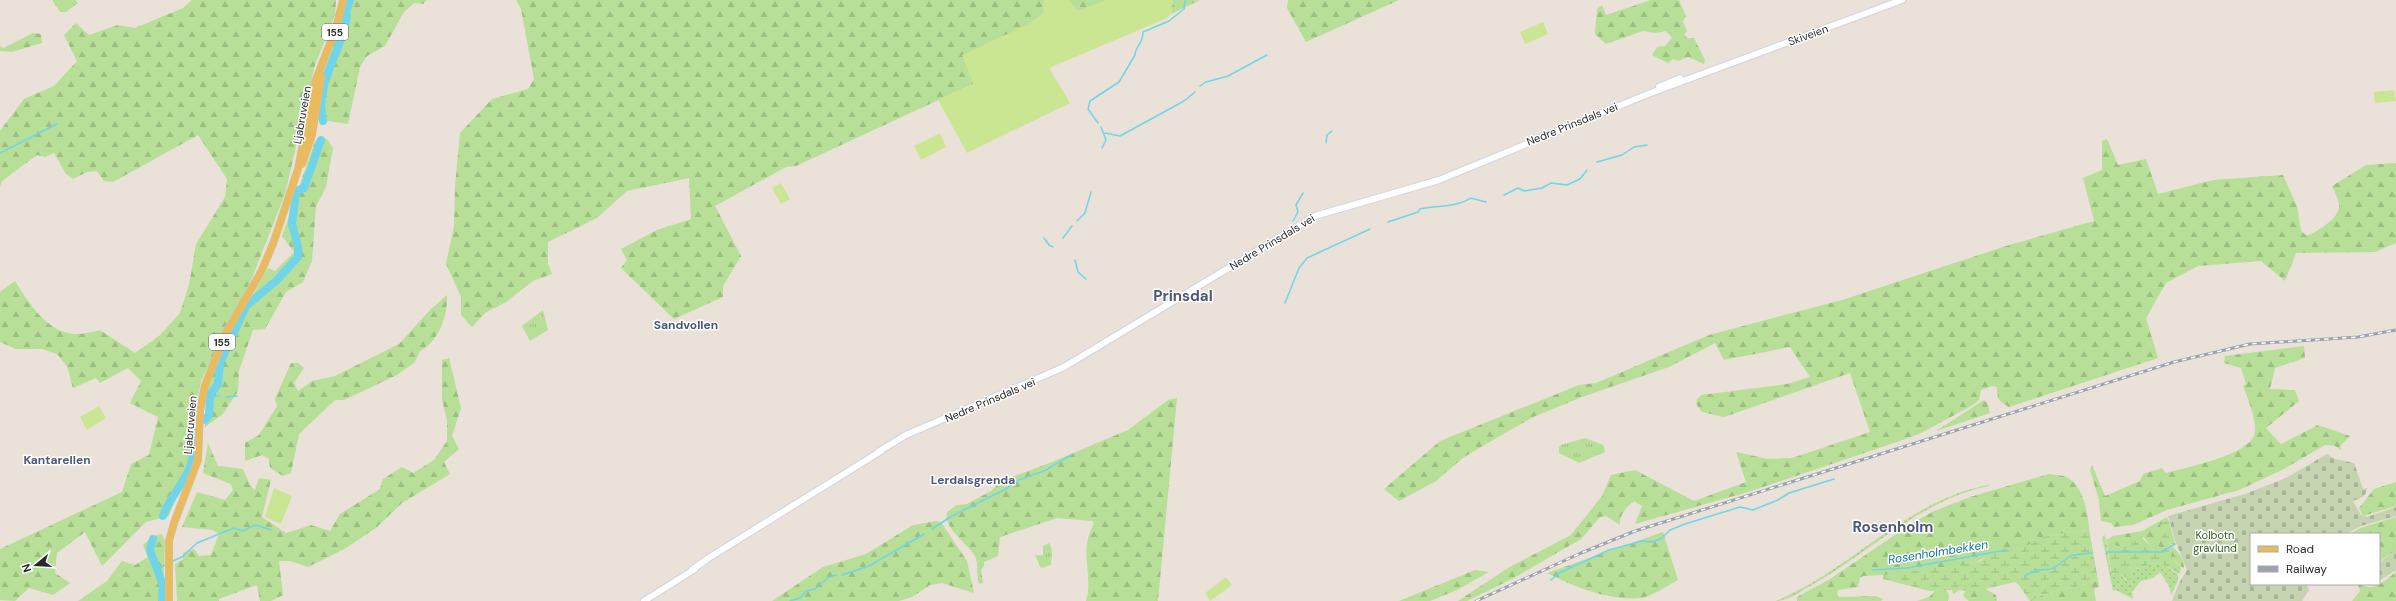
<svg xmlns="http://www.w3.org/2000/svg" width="2396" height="601" viewBox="0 0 2396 601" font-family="'DM Sans',sans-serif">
<defs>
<pattern id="grass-dots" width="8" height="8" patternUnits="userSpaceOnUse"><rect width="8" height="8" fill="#b7df97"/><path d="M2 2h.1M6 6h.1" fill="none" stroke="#9dbf82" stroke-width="1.8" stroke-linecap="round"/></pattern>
<pattern id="forest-firs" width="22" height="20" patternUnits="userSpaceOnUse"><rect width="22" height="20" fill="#b7df97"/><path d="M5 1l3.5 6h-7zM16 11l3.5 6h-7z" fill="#9dbf82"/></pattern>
<pattern id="wetland-marsh" width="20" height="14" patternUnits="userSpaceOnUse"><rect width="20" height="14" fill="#b7df97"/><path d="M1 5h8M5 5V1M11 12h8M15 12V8" fill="none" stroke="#9dbf82"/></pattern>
<pattern id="cemetery-stones" width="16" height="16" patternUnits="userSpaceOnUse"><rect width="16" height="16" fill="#c5d3b1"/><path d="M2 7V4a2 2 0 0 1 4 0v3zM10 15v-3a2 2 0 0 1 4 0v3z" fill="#a9b598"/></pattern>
<pattern id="park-tufts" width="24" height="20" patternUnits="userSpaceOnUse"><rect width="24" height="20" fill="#b7df97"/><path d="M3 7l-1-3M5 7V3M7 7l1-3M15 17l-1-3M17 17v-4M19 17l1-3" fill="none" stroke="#9dbf82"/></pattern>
</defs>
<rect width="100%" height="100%" fill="#eae1d9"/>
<path fill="url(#grass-dots)" d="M1989 485V486C1922 499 1869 553 1812 585 1801 591 1788 601 1776 601 1849 571 1910 498 1989 485Z
M2105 535 2111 573 2122 575 2126 580 2132 575 2131 570 2133 568 2141 569 2150 563 2164 565 2178 574V581L2171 595 2169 586 2160 572 2153 578 2141 581 2132 592 2133 599 2116 590 2113 591 2102 537Z"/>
<path fill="url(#forest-firs)" d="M192 0H336L335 15 315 65 285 194 252 278 201 381 195 414 196 443 188 474 168 516 146 522 102 566 85 532 57 553 55 573 70 583 53 595 29 588 15 601 0 600V549L122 492 131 464 149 455 158 417 130 403 141 381 128 368 100 383 96 378 73 388 67 366 57 354 42 349H16L0 342V292L15 281C28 302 48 334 76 334 84 334 92 332 100 330L135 353 159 336 180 313 189 285 196 244 225 197 227 179 198 135 113 182 104 181 97 171 87 172 73 179 66 174 54 153 45 157 37 155 2 181 0 187V131L24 99 54 86 77 61 64 35 76 23 89 35 118 25 135 28 183 8Z
M346 0H427L423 4 414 3 404 12 385 46 367 56 360 67 348 124 316 119 324 67 344 14Z
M516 0H1043V14L1031 23 973 84 796 166 786 167 715 206 741 256 723 286V297L674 319 621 268 627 260 621 249 657 230 691 219 689 178 627 191 597 218 548 242V264L552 274 533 281 506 302 485 313 472 327 461 315V297L446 264 454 226 455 186 460 133 492 99 528 89 534 79 521 9Z
M1068 0H1108L1078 11Z
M1173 0H1200L1171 14Z
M1288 0H1399L1306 42 1287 8Z
M1651 0H1679L1686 16 1683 22 1687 31 1684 35 1688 38H1694L1705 60 1704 64 1688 57 1678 61 1673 59 1668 63 1652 55 1657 47 1665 46 1672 38 1666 31 1655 33 1643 31 1606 44 1595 34 1597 9 1602 5 1606 15Z
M33 33 41 34 42 43 12 52 0 51V46L4 48Z
M320 137 327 139 333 148 326 187 316 206 312 261 303 282 286 292 265 329 253 330 239 371 238 391 223 414 205 427 208 387 224 347 268 268 275 271 294 252 282 236 315 141Z
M2107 139 2118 165 2146 159 2158 194 2213 180 2283 175 2297 206 2301 231 2307 236C2317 231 2341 218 2339 204 2338 198 2334 191 2332 186L2366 165 2396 163V243L2375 252 2296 253 2285 281 2261 261 2198 266 2166 283 2146 318 2158 358 2009 407C1998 401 1997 398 1997 387L1992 386 1981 390 1979 400 1973 405 1921 433 1897 442 1748 492 1635 524 1642 506 1634 501C1626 507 1619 515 1620 525L1606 516 1600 517 1581 539 1512 579 1467 601H1458L1508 568 1571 535 1602 496 1611 475 1635 470 1694 501 1746 482 1736 452 1768 459 1792 458 1870 432 1850 373 1724 417 1702 412 1696 404 1697 399 1701 395 1787 384 1810 377 1790 347 1724 360 1715 343 1669 367 1582 397 1533 417 1464 457 1436 481 1399 501 1384 489 1440 441 1579 385 1596 383 1709 335 1842 300 2006 246 2094 221 2083 178 2102 170V141Z
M447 295C448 315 439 342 420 351L415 362 397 375 344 400H335L299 434 291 473 283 476 270 468 269 459 262 455 245 461V443L259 435 277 406 275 399 291 363H298L304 368 294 383 298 391 312 381 335 376 399 344 430 310Z
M2304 346 2305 358 2275 368 2270 389 2295 390 2299 401 2266 428 2281 444 2318 425 2350 436 2340 446 2341 450 2335 446 2325 445 2284 469 2239 490 2167 510 2133 525 2114 527 2111 523 2101 521 2099 500 2090 470 2092 465 2105 496 2140 481 2143 474 2162 468 2166 473C2186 467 2254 455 2255 431 2256 418 2248 399 2243 386L2246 384 2241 368 2224 363 2225 356Z
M449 358 461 408 452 436 459 449 444 462 450 474 402 503 377 527 346 548 308 567 290 561H279L283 595 271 601H260L257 585 219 599V601H177L175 564 183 559V553L194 549 199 556 211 555 219 534 213 530 182 527 197 492 225 500 233 490 231 484 203 473 208 443 218 466 243 469 250 485 255 490 259 478 271 480 262 517 286 533 311 525 330 531 340 514 380 489 383 479 402 467 413 473 434 460 447 441V420L442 400V360Z
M1177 398 1158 601H1086C1094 576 1078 550 1094 524L1092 521 1057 518 1000 537 998 556 984 562V566L981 570 983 583 979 584C976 575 979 564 975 556 968 544 943 528 947 512L957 505 967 504 991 491 1001 481 1052 462 1128 430 1168 400Z
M1984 400 1987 402 1990 413 1936 431Z
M2049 474C2053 475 2060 475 2064 476 2083 483 2088 512 2089 529L2042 537 2019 550 1987 556 1975 563 1903 574 1863 576 1860 578 1858 587 1838 590 1837 594 1839 597 1876 596 1883 599 1881 601H1797V597L1830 579 1911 524 1934 511 1970 497Z
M2396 482V506L2363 516 2359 508 2374 489Z
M2167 517 2168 519 2161 525C2156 542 2185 547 2184 569L2171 557 2172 549 2150 545 2144 537 2133 543 2122 542 2121 547 2107 543 2106 540 2113 536 2142 531Z
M2396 517V550L2379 562V534H2350L2360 528Z
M937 521 941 522 967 561 974 593 942 583 930 585 912 597 899 601H772L823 567 866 554 913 525Z
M1663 532 1678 580C1667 586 1655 594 1643 598 1609 601 1577 588 1547 573Z
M162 534 165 541 163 601H78L107 581 122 561 135 565 148 557 143 545 153 536Z
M1475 570 1489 572 1457 590 1430 601H1399Z
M2396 572V601H2352L2360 591 2358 585 2362 584C2374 593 2385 580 2396 572Z
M2098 580 2099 587 2094 589 2096 601H2032C2043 591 2081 587 2098 580Z
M1971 587 1984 588 1996 595 1997 601H1969L1963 596 1967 589Z
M1946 590 1949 595 1948 601H1917L1929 597 1935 591Z"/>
<path fill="url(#wetland-marsh)" d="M2168 519 2175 543 2173 545C2164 539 2157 536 2161 525Z
M2089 529 2098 580C2081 587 2043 591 2032 601H2030L2019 585 2015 582 1985 589 1971 587 1965 591 1960 590 1953 594 1952 590 1930 591 1883 579V575L1975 563 1981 561 1996 547 2019 550 2042 537Z
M2141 537 2150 545 2172 549 2171 557 2181 567 2180 574 2164 565 2150 563 2142 569 2133 568 2131 570 2132 577 2128 580 2122 575 2111 573 2107 543 2121 547 2122 541H2129L2133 543Z"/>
<path fill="url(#cemetery-stones)" d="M2327 454 2335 459 2354 463 2363 489 2367 488C2366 497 2361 498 2353 501L2361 515 2367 517 2396 507V516L2361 526 2346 534H2251V584H2307L2309 590 2302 601H2172L2179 583 2187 570 2175 540 2168 516 2245 494 2286 478Z
M2396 550V570L2379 581V563Z"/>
<path fill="url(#park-tufts)" d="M52 0H75L78 3 66 12H60Z
M543 310 548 330 530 341 522 326Z
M1585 438 1603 445 1605 452 1579 463 1559 453V447L1561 445Z
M1049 543 1052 550 1051 565 1041 568 1035 555H1043V546Z"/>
<path fill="#cbe693" d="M1043 0H1068L1078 11 1108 0H1173L1171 14 1165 19 1049 68 1070 103 967 153 938 100 973 84 962 55 1031 23 1043 14Z
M1543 22 1548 34 1525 44 1520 32Z
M2394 90 2396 101 2375 103 2374 92Z
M940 133 946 147 921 160 914 146Z
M781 183 790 199 781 204 772 188Z
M99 406 106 418 87 430 80 417Z
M274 488 292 496 281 524 265 517Z
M1226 577 1232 585 1210 601 1205 593Z"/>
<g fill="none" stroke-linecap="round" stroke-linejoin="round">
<path stroke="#70d5e9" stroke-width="1.5" d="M1200 86 1206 82 1228 76 1267 55
M1098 123 1088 109 1090 101 1119 82 1135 55C1135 47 1143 44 1143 32L1169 21 1184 9 1185 0
M1101 127 1106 140 1102 148
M1105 133 1120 136 1184 101 1195 92
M1326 143 1327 135 1332 131
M0 153 57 124
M1597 162 1622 155 1634 147 1647 145
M1504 195 1518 188 1524 191 1542 188 1551 183 1567 185 1580 179 1587 170
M1077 221 1085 213 1091 192
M1293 221 1298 212 1296 205 1303 193
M1388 222 1418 212 1420 209C1438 205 1456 208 1471 198L1486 202
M1044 238 1049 245 1053 247
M1063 238 1072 226
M1075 260 1078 272 1086 279
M1285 303 1299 268 1307 258 1370 229
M210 397 220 396
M226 397 237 396
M932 529 952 516 1006 489C1018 477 1034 476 1048 469 1056 464 1063 459 1072 455
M2107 552H2162L2175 544
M173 561 182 557 197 543 234 528 242 531 256 525 271 530
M158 569 165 565
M1873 570 1907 568 2006 550
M842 575 869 566 924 534
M2025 578 2026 575 2037 570 2052 569 2072 555 2092 553
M1551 580 1559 573 1609 550 1642 541 1653 542 1662 538 1670 530 1685 524 1740 507 1753 510 1778 500 1789 493 1834 479
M790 601 800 598 806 591 815 589 829 577 836 575"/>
<path stroke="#70d5e9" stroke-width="8" d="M347 9 350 0
M323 121C314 83 343 51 347 15
M205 420 209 415 210 395 218 384 220 363 246 306 276 281 298 257V247L292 224 296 191 304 188 321 140
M163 516C169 498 183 485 190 467 195 455 190 443 197 431
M153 539 150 550 163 585 162 601"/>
<defs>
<path id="secondary" d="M1659 87 1680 78
M878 452 906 435 1064 367 1315 216 1439 180 1648 94 1902 0
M692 570 707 559 881 451
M644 601 695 569"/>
<path id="primary" d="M302 164 312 135 321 77
M169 601V541L174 523 198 460 200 411 205 385 227 331 261 272 273 244 298 169 315 82 336 28 343 0"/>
</defs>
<use href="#secondary" stroke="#cfd4e0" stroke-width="8"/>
<use href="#primary" stroke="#c3c3c3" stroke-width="8"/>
<use href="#secondary" stroke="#fff" stroke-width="6"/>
<use href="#primary" stroke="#eabb5e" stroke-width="7"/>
<defs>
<path id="rail" d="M1476 601 1581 553 1635 531 2174 362 2250 344 2358 337 2396 330"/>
</defs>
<use href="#rail" stroke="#9da2b1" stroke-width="3"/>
<use href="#rail" stroke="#fff" stroke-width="1.5" stroke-dasharray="4.5" stroke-linecap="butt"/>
</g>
<g text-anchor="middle" stroke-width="3" stroke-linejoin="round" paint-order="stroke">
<g fill="#fff" stroke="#686868" stroke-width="1">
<rect x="322" y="24" width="26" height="16" rx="3"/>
<rect x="209" y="334" width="26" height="16" rx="3"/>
</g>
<g font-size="10" font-weight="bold" fill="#282828">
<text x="335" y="36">155</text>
<text x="222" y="346">155</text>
</g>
<g font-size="11" fill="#282828" stroke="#fff">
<text transform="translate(1808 35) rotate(-20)" y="4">Skiveien</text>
<text transform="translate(302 115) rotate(-80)" y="4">Ljabruveien</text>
<text transform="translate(1572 124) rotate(-22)" y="4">Nedre Prinsdals vei</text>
<text transform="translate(1272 242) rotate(-31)" y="4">Nedre Prinsdals vei</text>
<text transform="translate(990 400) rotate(-23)" y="4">Nedre Prinsdals vei</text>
<text transform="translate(190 425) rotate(-85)" y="4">Ljabruveien</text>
</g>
<g font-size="11" fill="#31601c" stroke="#fff">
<text x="2215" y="539">Kolbotn<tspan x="2215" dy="13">gravlund</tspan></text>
</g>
<g font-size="12" font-weight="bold" fill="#4a5776" stroke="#fff">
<text x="686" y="329">Sandvollen</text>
<text x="57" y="464">Kantarellen</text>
<text x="973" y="484">Lerdalsgrenda</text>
</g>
<g font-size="12" font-style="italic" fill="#127291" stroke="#fff">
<text transform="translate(1938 552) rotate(-9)" y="4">Rosenholmbekken</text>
</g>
<g font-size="15" font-weight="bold" fill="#4a5776" stroke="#fff">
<text x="1183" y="301">Prinsdal</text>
<text x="1893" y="532">Rosenholm</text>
</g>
</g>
<rect x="2250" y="533" width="130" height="52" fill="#ffffff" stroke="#a9a9a9"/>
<rect x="2258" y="546" width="20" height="6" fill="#eabb5e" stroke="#a9a9a9"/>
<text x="2286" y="553" font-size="12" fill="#282828">Road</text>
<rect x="2258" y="566" width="20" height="6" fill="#9da2b1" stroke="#a9a9a9"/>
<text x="2286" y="573" font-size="12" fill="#282828">Railway</text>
<g transform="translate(36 565) rotate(252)" stroke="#ffffff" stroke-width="3" paint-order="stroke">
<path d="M0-3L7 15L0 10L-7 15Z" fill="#282828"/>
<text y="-6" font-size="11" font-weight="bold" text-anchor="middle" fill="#282828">N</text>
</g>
</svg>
